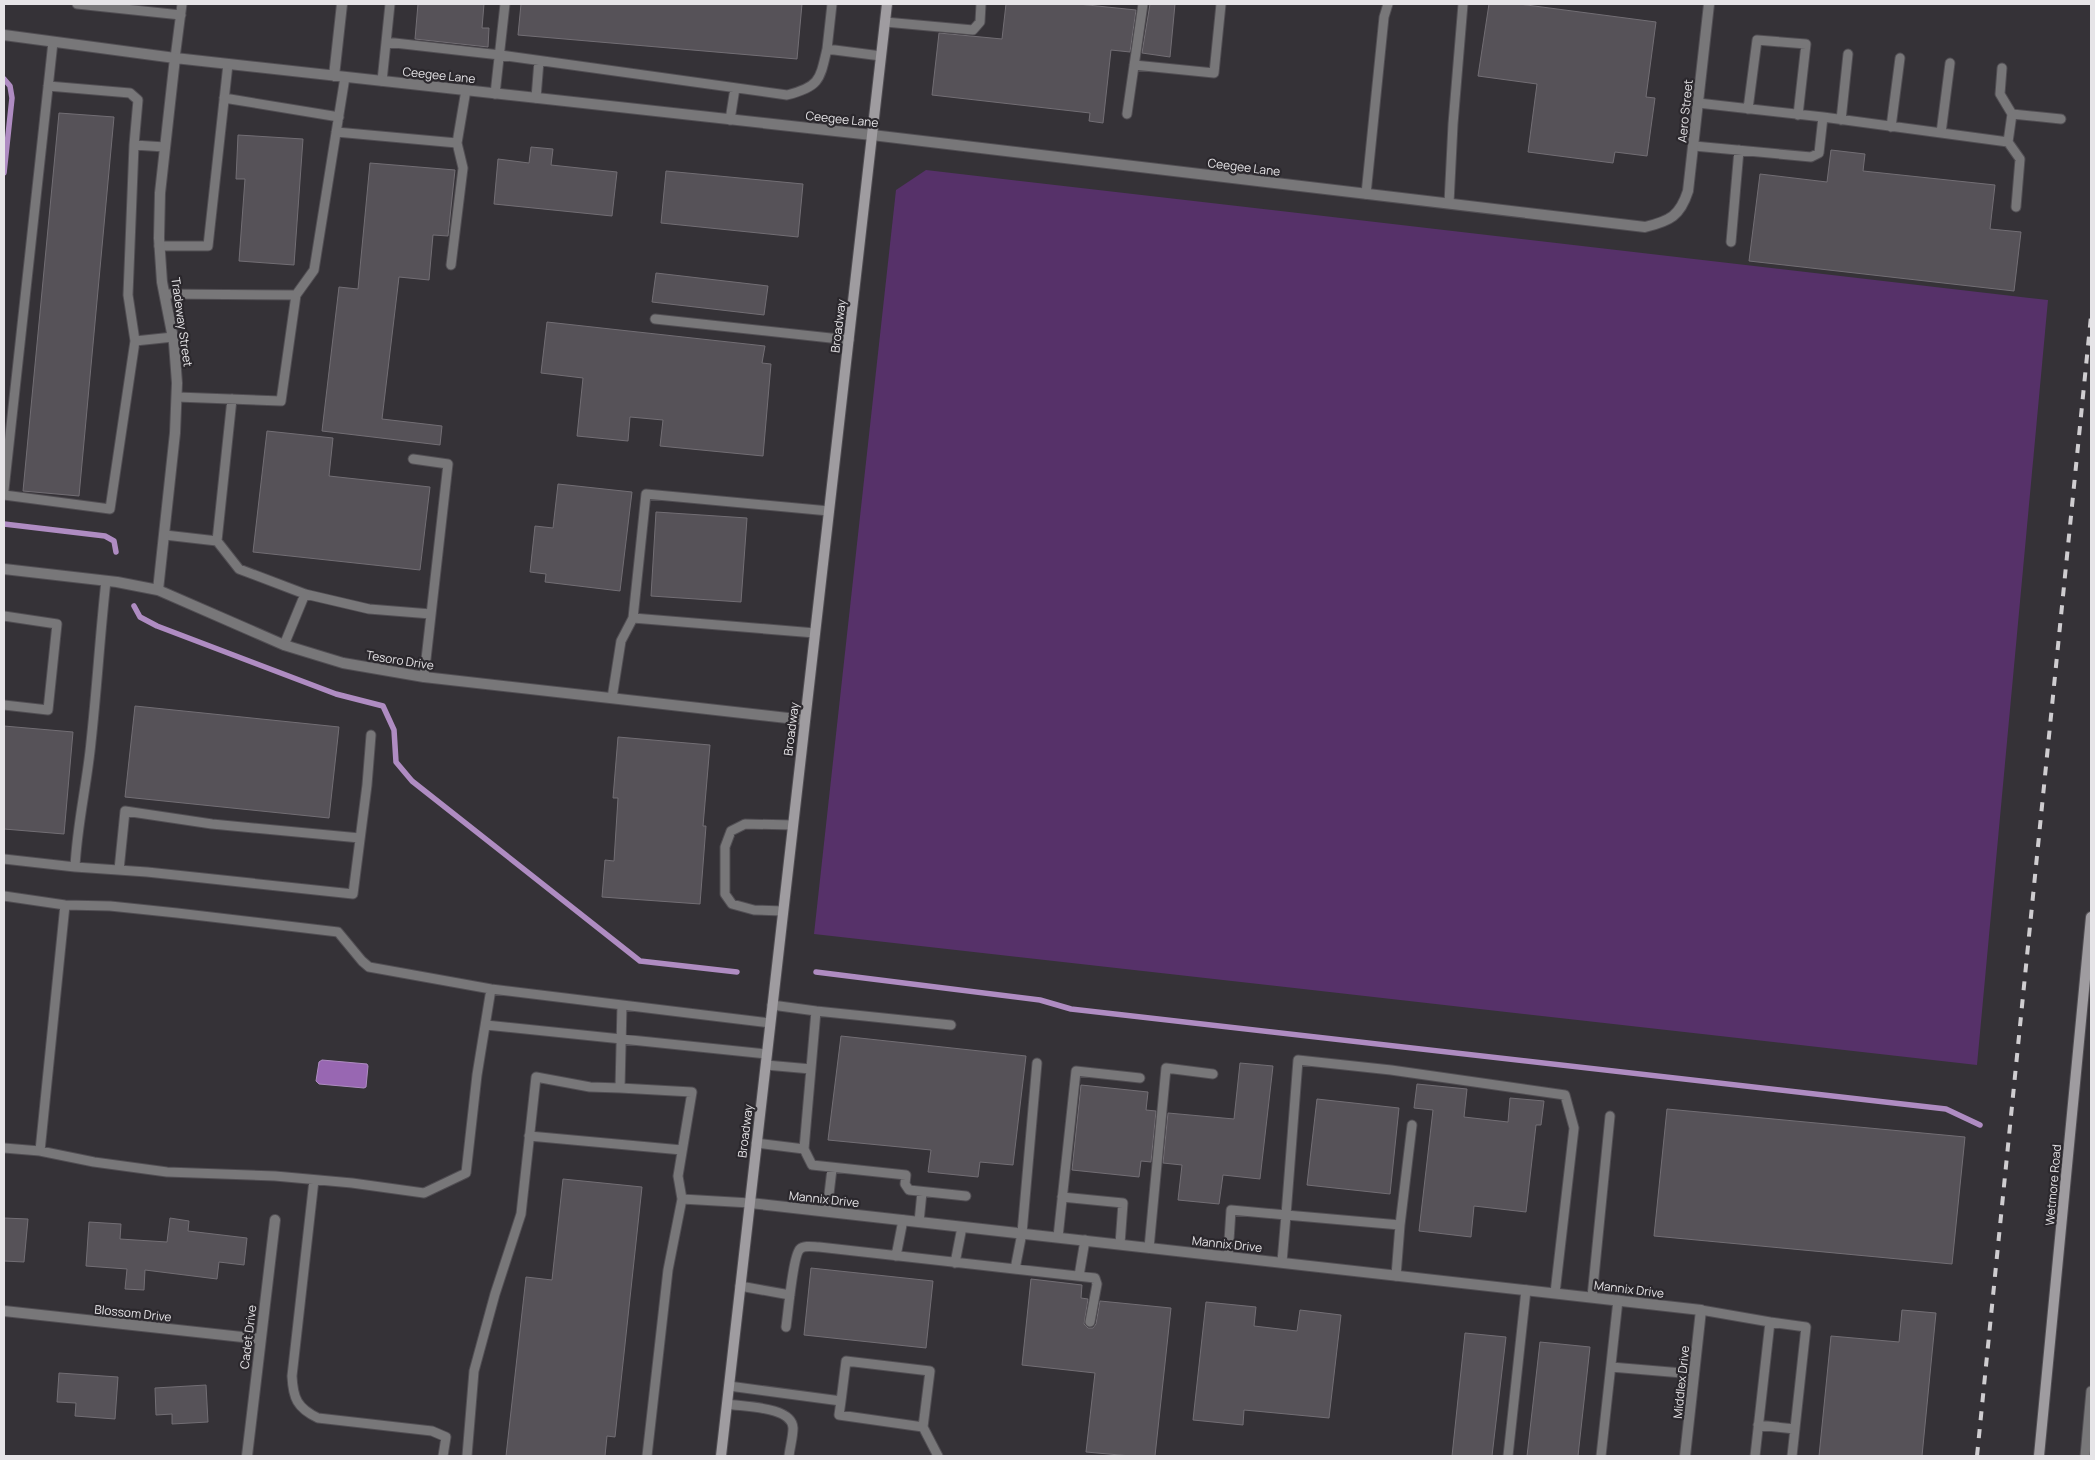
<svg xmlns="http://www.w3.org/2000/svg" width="2095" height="1460" viewBox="0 0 2095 1460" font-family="Manrope,sans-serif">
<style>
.green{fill:#563169}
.water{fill:#9867b2;stroke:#af8cc2}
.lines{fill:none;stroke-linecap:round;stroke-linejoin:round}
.stream{stroke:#af8cc2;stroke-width:5.5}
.building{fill:#565258;stroke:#726e74}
.lane-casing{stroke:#514e53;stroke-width:11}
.street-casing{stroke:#514e53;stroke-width:12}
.secondary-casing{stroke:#514e53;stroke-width:12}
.lane{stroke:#787779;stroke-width:9}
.street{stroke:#787779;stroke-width:10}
.secondary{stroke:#9f9ca0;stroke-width:10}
.rail{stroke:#cfcdd0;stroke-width:4;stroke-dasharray:9 9;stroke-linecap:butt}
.labels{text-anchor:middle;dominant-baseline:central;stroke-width:4.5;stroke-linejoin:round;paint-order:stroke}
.street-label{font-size:12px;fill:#e6e4e7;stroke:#2b282d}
</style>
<rect width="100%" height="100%" fill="#353237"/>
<path class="green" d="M926,170L2048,300L1977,1065L814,934L896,190Z"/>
<path class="water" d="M322,1060L367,1064L368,1066L366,1087L364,1088L319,1084L316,1081L319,1062Z"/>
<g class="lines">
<path class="stream" d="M4,79L10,86L12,98L4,173
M4,524L105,536L114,541L116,552
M134,606L140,617L157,626L336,694L383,706L394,730L396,762L412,781L640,961L737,972
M816,972L1040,1000L1071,1009L1946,1109L1980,1125"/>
</g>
<path class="building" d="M418,4H484L482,28H489L488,47L415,39Z
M521,4H802L797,59L518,35Z
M1006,4H1078L1136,10L1130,52L1111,50L1103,123L1089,121L1090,113L932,95L939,33L1002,39Z
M1150,4H1175L1170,57L1142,53Z
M1489,4H1519L1656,22L1646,97L1655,98L1647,156L1615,152L1613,163L1528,152L1537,84L1478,76Z
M59,113L114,117L79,496L23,491Z
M238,135L303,139L294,265L239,261L245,179H236Z
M531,147L553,149L551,165L617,172L612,216L494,204L498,159L529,163Z
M1831,150L1865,154L1863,171L1995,185L1990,229L2021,232L2014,291L1749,261L1760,174L1827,182Z
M370,163L455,170L448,236L433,235L429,280L399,277L382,419L442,426L440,445L322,431L339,287L358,289Z
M666,171L803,184L798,237L661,223Z
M656,273L768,286L764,315L652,302Z
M547,322L765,346L762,363L771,364L763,456L660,446L663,420L630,417L628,441L577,436L583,378L541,373Z
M267,431L333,438L329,476L430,487L420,570L253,552Z
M558,484L632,492L620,591L545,582L546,574L530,572L535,526L553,528Z
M656,512L747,518L741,602L651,596Z
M135,706L339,727L329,818L125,797Z
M4,726L73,732L64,834L4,829Z
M618,737L710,745L703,826H706L700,904L602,897L605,860L614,861L618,798H613Z
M841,1036L1026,1056L1013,1165L980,1162L978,1177L928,1172L931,1150L828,1140Z
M1240,1063L1273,1066L1260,1179L1223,1175L1219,1204L1178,1200L1182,1165L1163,1163L1168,1113L1234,1119Z
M1417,1084L1467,1089L1464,1117L1508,1122L1510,1098L1544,1101L1541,1125H1536L1526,1212L1474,1206L1471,1237L1419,1231L1433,1110L1414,1108Z
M1081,1085L1148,1092L1146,1110L1156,1111L1151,1162L1141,1161L1139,1177L1072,1170Z
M1317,1099L1399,1108L1390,1194L1307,1185Z
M1667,1109L1965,1137L1952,1264L1654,1236Z
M563,1179L642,1187L615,1437L607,1436L605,1456H506L526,1277L552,1280Z
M4,1218L28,1219L24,1262L4,1261Z
M170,1218L189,1221L188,1231L247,1238L244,1265L219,1262L217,1279L145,1270L144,1290L125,1289L127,1269L86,1266L89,1222L121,1224L120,1239L167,1242Z
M811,1268L933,1281L926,1348L804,1335Z
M1031,1279L1082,1285L1081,1298L1088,1299L1084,1324L1088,1328H1093L1096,1324L1100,1301L1171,1308L1155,1456H1131L1086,1452L1095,1373L1022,1365Z
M1206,1302L1256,1307L1254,1326L1297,1331L1300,1310L1341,1315L1329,1418L1244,1410L1243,1425L1193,1420Z
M1902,1310L1936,1313L1922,1456H1819L1831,1336L1899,1342Z
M1465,1333L1506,1337L1492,1456H1452Z
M1540,1342L1590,1347L1578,1456H1527Z
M59,1373L118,1377L115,1419L75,1416L76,1403L57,1402Z
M206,1385L208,1422L172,1424V1414L156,1415L155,1388Z"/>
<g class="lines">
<g class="lane-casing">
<path id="lane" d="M77,4L181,15
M885,22L973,30L980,22L981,4
M386,42L500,55L787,95C820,87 820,79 827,49L881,56
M827,49L832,4
M175,58L182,4
M1134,65L1214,73L1221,4
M382,81L390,4
M48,86L130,93L138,100L134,145
M495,94L505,4
M224,98L339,117
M536,98L539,61
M1698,103L1823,117L2008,142L2012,114L2000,94L2002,68
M1748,109L1757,40L1806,44L1798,115
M1127,114L1143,4
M2012,114L2061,119
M730,120L735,88
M1841,120L1848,54
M1891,127L1900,58
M336,132L457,143L466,90
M1941,133L1950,63
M2008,142L2020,159L2016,207
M1694,146L1811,157L1819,153L1823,117
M165,147L134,145L128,295L135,341L173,337
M1366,194L1384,17L1388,4
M1449,203L1453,124L1463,4
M1731,242L1739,150
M159,246H208L228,64
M451,265L463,168L457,143
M165,294L296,295L281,401L177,397
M296,295L314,270L345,77
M655,319L849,340
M413,459L448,464L424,677
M4,490L53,42
M4,495L110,509L135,341
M165,535L217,541L232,399
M217,541L239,569L305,594L369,609L431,614
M106,581C100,634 97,688 91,742C87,784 77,825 75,867L147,872L353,894L367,785L371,735
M4,616L57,624L48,710L4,705
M815,633L633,618L646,494L829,511
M284,645L305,594
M612,698L621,641L633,618
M4,859L75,867
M119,870L125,811L212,824L360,838
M4,896L65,905L110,906L177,913L338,932L362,961L369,967L491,989L770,1023
M783,911L754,910L732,904L725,894V847L731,831L745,824L793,825
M622,1005L620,1088L692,1092L678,1176L682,1199L750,1203
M772,1005L816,1011
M486,1025L767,1054
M951,1025L816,1011L804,1149L812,1165L906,1175L905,1184L909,1190L966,1196
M766,1065L811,1069
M529,1136L682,1150
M756,1143L804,1149
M4,1148L40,1151L94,1162L167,1172L275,1176L352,1183L424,1193L466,1173L477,1075L491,989
M40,1151L65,905
M314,1180L292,1376C293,1398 297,1408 318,1418L432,1431L446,1437L443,1456
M1062,1197L1123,1203L1120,1244
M827,1211L832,1169
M919,1222L922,1192
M1400,1225L1412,1125
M1058,1237L1076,1071L1140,1078
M1149,1248L1166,1068L1213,1074
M896,1256L903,1220
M1228,1256L1231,1210L1286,1215L1298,1060L1391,1070L1565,1095L1574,1128L1555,1293
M1282,1262L1286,1215L1400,1225L1396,1276
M955,1263L962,1227
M1015,1269L1022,1233L1037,1063
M1079,1276L1085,1240
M740,1286L790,1295
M1592,1297L1610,1116
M1701,1310L1770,1322L1755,1456
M1770,1322L1806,1327L1792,1456
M786,1327C788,1314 793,1255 800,1249C804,1245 814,1247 819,1247L1095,1278L1097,1284L1090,1322
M1611,1367L1694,1374
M729,1386L841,1401L839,1415L923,1427
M841,1401L846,1361L930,1371L923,1427L938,1456
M727,1404C744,1407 792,1406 793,1428C793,1437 790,1447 789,1456
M1758,1425L1795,1429
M467,1456L474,1371L495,1294L521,1214L536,1077L590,1087L620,1088
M647,1456L668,1270L682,1199
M1508,1456L1526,1290
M1601,1456L1618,1300
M2085,1456L2091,1391"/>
</g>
<g class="street-casing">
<path id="street" d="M4,35L175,58L872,135L1645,227C1670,221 1680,216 1688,191L1709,4
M334,76L342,4
M4,569L117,582L158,590L284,645L343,663L424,677L805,720
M158,590L175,433L177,383L174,343L162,282L159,238L160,193L175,58
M750,1203L1701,1310L1685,1456
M4,1311L260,1339
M247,1456L275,1220"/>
</g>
<g class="secondary-casing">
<path id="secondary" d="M721,1456L887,4
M2039,1456L2091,917"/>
</g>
<use href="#lane" class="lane"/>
<use href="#street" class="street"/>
<use href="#secondary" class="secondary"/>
<path class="rail" d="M1977,1456L2091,316"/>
</g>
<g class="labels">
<g class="street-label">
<text transform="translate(439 75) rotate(6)">Ceegee Lane</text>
<text transform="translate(1685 111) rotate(-84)">Aero Street</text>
<text transform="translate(842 119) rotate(6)">Ceegee Lane</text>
<text transform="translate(1244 167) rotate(7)">Ceegee Lane</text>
<text transform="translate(182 322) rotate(82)">Tradeway Street</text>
<text transform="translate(838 326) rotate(-83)">Broadway</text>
<text transform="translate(400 660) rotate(9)">Tesoro Drive</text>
<text transform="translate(791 729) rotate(-83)">Broadway</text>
<text transform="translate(745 1131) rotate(-83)">Broadway</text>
<text transform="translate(2053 1185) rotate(-85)">Wetmore Road</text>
<text transform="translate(824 1199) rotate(6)">Mannix Drive</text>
<text transform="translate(1227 1244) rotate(6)">Mannix Drive</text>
<text transform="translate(1629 1289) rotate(7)">Mannix Drive</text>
<text transform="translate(133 1313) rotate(6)">Blossom Drive</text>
<text transform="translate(248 1337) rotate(-83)">Cadet Drive</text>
<text transform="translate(1681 1382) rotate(-84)">Middlex Drive</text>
</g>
</g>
<rect width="2095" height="1460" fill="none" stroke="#e6e4e7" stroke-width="10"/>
</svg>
